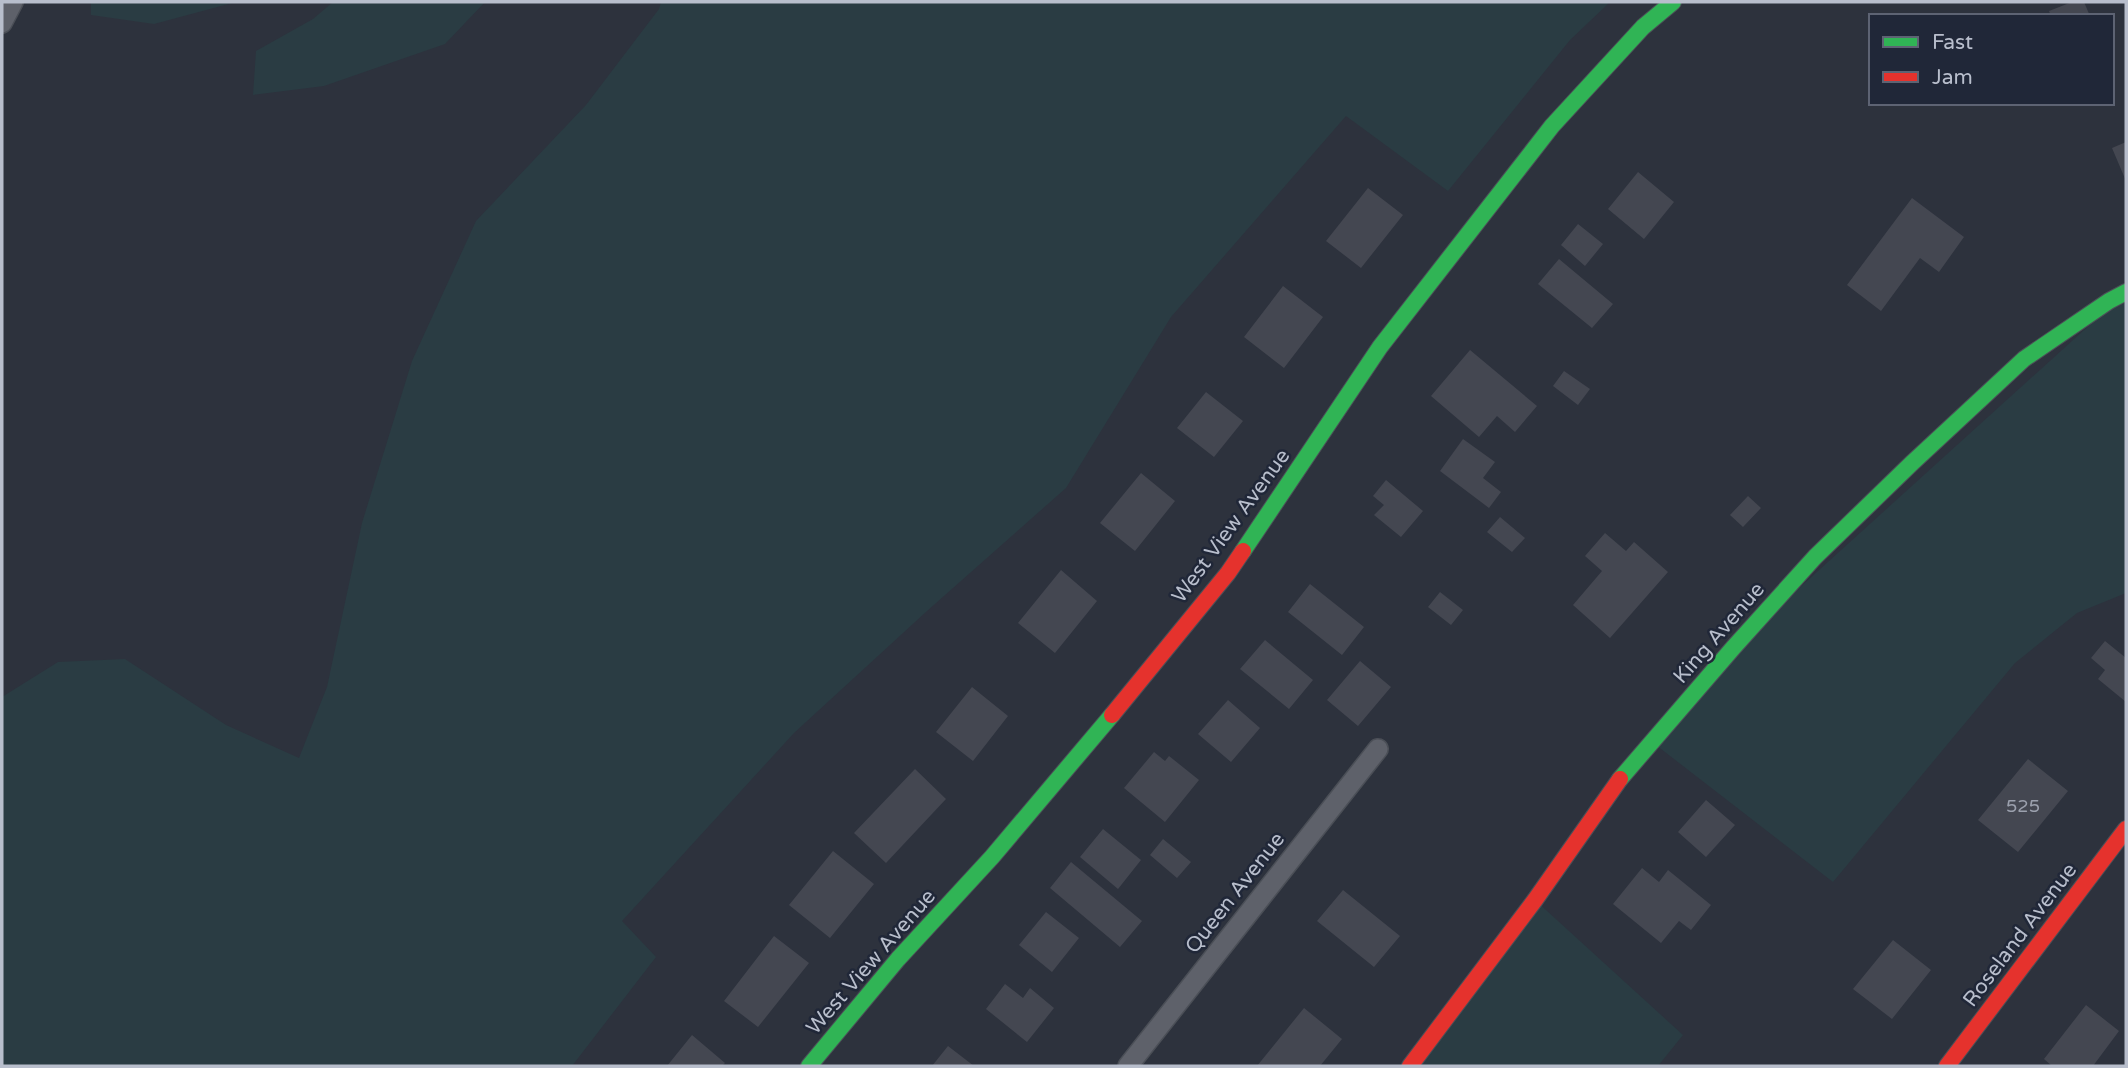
<svg xmlns="http://www.w3.org/2000/svg" width="2128" height="1068" viewBox="0 0 2128 1068" font-family="'Varela Round',sans-serif">
<style>
.green{fill:#2a3c43}
.building{fill:#444751}
.lines{fill:none;stroke-linecap:round;stroke-linejoin:round}
.lane-casing{stroke:#4b4f57;stroke-width:22}
.fast-casing{stroke:#4b4f57;stroke-width:18}
.jam-casing{stroke:#4b4f57;stroke-width:18}
.lane{stroke:#5e616a;stroke-width:19}
.fast{stroke:#30b455;stroke-width:16}
.jam{stroke:#e5322d;stroke-width:16}
.labels{text-anchor:middle;dominant-baseline:central;stroke-width:5;stroke-linejoin:round;paint-order:stroke}
.number-label{font-size:18px;fill:#9ba0ad}
.street-label{font-size:21px;fill:#b8becc;stroke:#202738}
</style>
<rect width="100%" height="100%" fill="#2d323d"/>
<path class="green" d="M91,2H236L154,24L91,15Z
M333,2H485L445,44L324,86L253,95L256,51L313,19Z
M661,2H1610L1570,40L1448,191L1346,116L1171,317L1066,488L927,611L794,733L622,921L656,957L572,1066H2V697L58,662L125,659L226,725L299,758L327,687L362,523L412,361L476,221L586,105L659,9Z
M2126,292V593L2077,613L2015,663L1833,882L1652,742L1733,648Z
M1535,900L1683,1035L1658,1066H1410Z"/>
<path class="building" d="M2072,2H2084L2090,16H2051L2049,11Z
M2126,142V181L2112,148Z
M1638,172L1674,202L1644,239L1608,209Z
M1368,188L1403,215L1361,268L1326,241Z
M1912,198L1964,237L1939,272L1920,258L1881,311L1847,285Z
M1578,224L1603,244L1585,266L1561,245Z
M1559,259L1613,304L1592,328L1538,284Z
M1283,286L1323,317L1284,368L1244,337Z
M1470,350L1537,406L1515,432L1497,416L1479,437L1431,396Z
M1564,371L1590,389L1578,405L1553,386Z
M1206,392L1243,421L1214,457L1177,428Z
M1463,439L1495,462L1483,478L1501,492L1489,508L1440,471Z
M1141,473L1175,501L1135,551L1100,523Z
M1386,480L1423,511L1401,537L1374,515L1384,505L1373,496Z
M1748,496L1761,508L1743,527L1730,515Z
M1500,517L1525,538L1512,552L1487,532Z
M1605,533L1626,551L1634,542L1668,572L1610,638L1573,605L1602,571L1585,556Z
M1061,570L1097,601L1055,653L1018,623Z
M1310,584L1364,627L1342,655L1288,612Z
M1440,592L1463,610L1451,625L1428,607Z
M1265,640L1313,680L1289,709L1240,669Z
M2105,641L2126,658V702L2098,679L2105,670L2091,658Z
M1360,661L1391,687L1358,726L1327,700Z
M972,687L1008,716L973,761L936,732Z
M1228,700L1260,728L1231,762L1198,734Z
M1154,752L1165,761L1169,756L1199,780L1165,822L1124,788Z
M2028,759L2068,791L2018,852L1978,820Z
M915,769L946,799L886,863L854,833Z
M1706,800L1735,825L1706,857L1678,832Z
M1103,829L1141,860L1118,889L1080,857Z
M1163,839L1191,862L1177,878L1150,855Z
M833,851L874,884L830,938L789,905Z
M1071,862L1142,921L1120,947L1050,888Z
M1642,868L1659,882L1668,870L1711,905L1691,930L1679,921L1661,943L1613,904Z
M1343,890L1400,936L1374,967L1317,921Z
M1046,912L1079,938L1052,972L1019,945Z
M774,936L809,963L758,1027L724,1001Z
M1893,940L1931,970L1892,1019L1853,989Z
M1005,984L1023,998L1030,988L1054,1008L1027,1042L986,1009Z
M2086,1005L2119,1031L2093,1066H2052L2044,1059Z
M1304,1008L1342,1039L1320,1066H1257Z
M692,1035L725,1063L722,1066H667Z
M948,1046L974,1066H932Z"/>
<g class="lines">
<g class="lane-casing">
<path id="lane" d="M2,23L13,2
M1128,1066L1378,749"/>
</g>
<g class="fast-casing">
<path id="fast" d="M1243,551L1380,347L1552,126L1643,27L1673,2
M1620,779L1733,648L1815,557L1912,463L2024,359L2109,301L2126,292
M809,1066L898,959L992,857L1112,715"/>
</g>
<g class="jam-casing">
<path id="jam" d="M1112,715L1228,573L1243,551
M1410,1066L1535,900L1620,779
M1947,1066L2126,829"/>
</g>
<use href="#lane" class="lane"/>
<use href="#fast" class="fast"/>
<use href="#jam" class="jam"/>
</g>
<g class="labels">
<g class="number-label">
<text x="2023" y="806">525</text>
</g>
<g class="street-label">
<text transform="translate(1231 526) rotate(-54)">West View Avenue</text>
<text transform="translate(1719 633) rotate(-49)">King Avenue</text>
<text transform="translate(1235 893) rotate(-52)">Queen Avenue</text>
<text transform="translate(2020 935) rotate(-53)">Roseland Avenue</text>
<text transform="translate(871 962) rotate(-49)">West View Avenue</text>
</g>
</g>
<rect width="2128" height="1068" fill="none" stroke="#b8becc" stroke-width="7"/>
<rect x="1869" y="14" width="245" height="91" fill="#202738" stroke="#5d6373" stroke-width="2"/>
<rect x="1883" y="37" width="35" height="10" fill="#30b455" stroke="#5d6373" stroke-width="2"/>
<text x="1932" y="49" font-size="21" fill="#b8becc">Fast</text>
<rect x="1883" y="72" width="35" height="10" fill="#e5322d" stroke="#5d6373" stroke-width="2"/>
<text x="1932" y="84" font-size="21" fill="#b8becc">Jam</text>
</svg>
